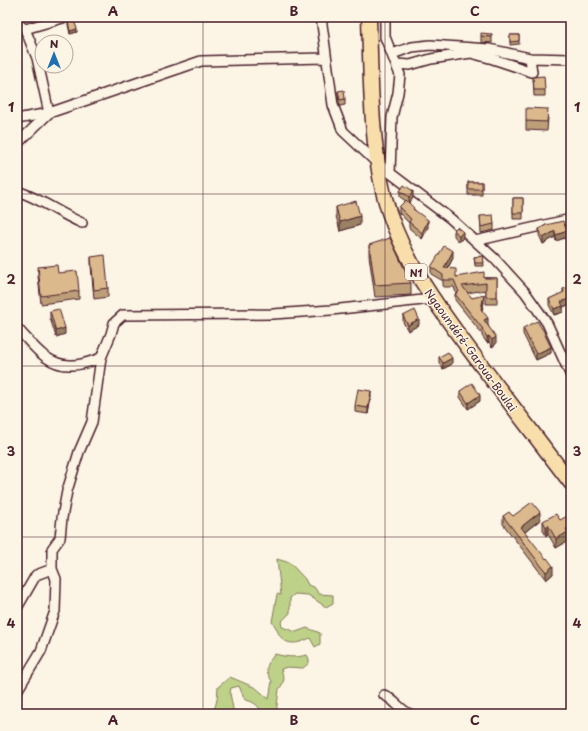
<svg xmlns="http://www.w3.org/2000/svg" width="588" height="731" viewBox="0 0 588 731" font-family="'Playpen Sans',sans-serif">
<style>
.green{fill:#bdd288;stroke:#84785a}
.lines{fill:none;stroke-linecap:round;stroke-linejoin:round}
.minor-casing{stroke:#4a1f2b;stroke-width:12}
.highway-casing{stroke:#4a1f2b;stroke-width:17}
.minor{stroke:#fcf5e5;stroke-width:9}
.highway{stroke:#f8deab;stroke-width:14}
.wall{fill:#bc9f79;stroke:#4a1f2b}
.shaded-wall{fill:#998263;stroke:#4a1f2b}
.building{fill:#dbb98d;stroke:#4a1f2b}
.grid{fill:none;stroke:#4a1f2b;stroke-width:1;stroke-opacity:0.55}
.labels{text-anchor:middle;dominant-baseline:central;stroke-width:3;stroke-linejoin:round;paint-order:stroke}
.shield{fill:#fcf5e5;stroke:#7f5f63;stroke-width:1}
.shield-label{font-size:10px;font-weight:bold;fill:#4a1f2b}
.street-label{font-size:11px;fill:#4a1f2b;stroke:#fcf5e5}
.neatline{fill:none;stroke:#4a1f2b;stroke-width:1.5}
.grid-label{font-size:13px;text-anchor:middle;font-weight:bold;fill:#4a1f2b}
</style>
<rect width="100%" height="100%" fill="#fcf5e5"/>
<filter id="ink" filterUnits="userSpaceOnUse"><feTurbulence type="fractalNoise" baseFrequency=".025" numOctaves="2"/><feDisplacementMap in="SourceGraphic" scale="8" xChannelSelector="R" yChannelSelector="G"/><feConvolveMatrix kernelMatrix="1 2 1 2 8 2 1 2 1" color-interpolation-filters="sRGB"/></filter>
<g filter="url(#ink)">
<path class="green" d="M277,559L290,563L305,579L308,585L314,587L319,594L333,595V603L326,607L308,595L295,594L290,598V613L281,622L282,627L296,632L307,628L320,633V644L315,647L310,638C300,643 288,647 280,636C277,631 276,626 272,622L277,594L281,595Z
M275,654C286,657 295,658 307,655L309,659V663L303,668L287,667L281,669L284,679L282,685L279,689L276,714H262C260,706 253,701 245,700L239,686L231,688L230,693L234,714H209C218,707 217,698 218,687L230,677L256,688L269,699L272,681C264,669 266,665 275,654Z"/>
<g class="lines">
<g class="minor-casing">
<path id="minor" d="M321,17L333,105L343,131L377,163L451,219L494,258L525,292L547,323L571,376
M385,17V37L400,75L398,93L392,117L390,173
M17,23L25,29L37,58L49,113L17,144
M25,29L66,17
M392,54L412,47L430,45L489,49L530,58L571,59
M396,64L410,65L431,59L471,53L493,59L532,72L530,58
M17,119L49,113L201,61L325,58
M17,191C40,198 60,214 82,223
M475,241L571,219
M17,328C33,345 47,367 73,365C82,365 92,361 101,358
M17,608L36,575L52,569
M17,691L41,651L55,611L56,579L52,569V549L60,538L62,518L67,491L79,452L92,422L101,358L111,334L114,323L123,315L273,314L331,310L432,299
M384,695C395,700 400,710 410,714"/>
</g>
<g class="highway-casing">
<path id="highway" d="M369,17C371,76 370,138 384,195C400,259 442,313 481,365C511,404 541,444 571,483"/>
</g>
<use href="#minor" class="minor"/>
<use href="#highway" class="highway"/>
</g>
<path class="wall" d="M68,22L77,32L70,34L68,25Z
M492,34V43L481,42V36Z
M510,35H519V44L510,45Z
M533,77L545,90V96H534Z
M338,91L345,99V105L340,106L338,97Z
M548,118L547,131L526,130V121Z
M468,182H482V195H468Z
M400,191L413,198L409,203L428,227L422,239L409,228V223L399,213V207L406,201L400,197Z
M513,198H523V219H513Z
M336,207L360,225L340,231L336,216Z
M480,216L494,224V230L481,233Z
M546,225L567,237L556,241L555,237L543,244L539,235V229Z
M454,230L463,238L459,242L454,236Z
M369,245L411,283V295L375,297L369,256Z
M571,247V262L569,263L566,256V250Z
M483,256L484,266H475L474,257Z
M91,257L108,288V297L94,299L91,266Z
M453,258L448,268L456,277L497,278V304H486V290L467,293L472,298L484,302L482,310L488,325L496,344L492,347L489,342L487,343L482,336V334L455,300V294L456,293L454,287H443V281L431,274V267Z
M38,267L58,273L79,291V299L41,304L38,276Z
M571,287V304L563,307V312L554,315L549,305V299L563,293V289Z
M50,311L65,334L56,337L50,318Z
M403,316L419,325L408,331L403,322Z
M523,328L545,336L551,353L536,360L523,334Z
M439,357L452,364L443,369L439,363Z
M460,391L480,401L468,409L460,397Z
M371,397L368,414L355,412V406Z
M503,516H513L540,520L525,532L553,574L546,580L503,524Z
M543,521L568,538V541L556,548L548,534L546,536L543,530Z"/>
<path class="shaded-wall" d="M77,29V32L70,34V31Z
M413,191V198L409,203V197Z
M360,216V225L340,231V222Z
M428,220V227L422,239V233Z
M555,231V237L543,244V238Z
M567,231V237L556,241V235Z
M463,232V238L459,242V236Z
M453,251V258L444,275V268Z
M571,256V262L569,263V257Z
M484,295V302L481,315V309Z
M571,298V304L563,307V312L554,315V309L561,302Z
M488,318V325L484,327V320Z
M419,319V325L408,331V325Z
M65,328V334L56,337V331Z
M489,336V342L487,343V337Z
M496,337V344L492,347V340Z
M551,347V353L536,360V354Z
M452,358V364L443,369V363Z
M371,391V397L368,414V408Z
M480,395V401L468,409V403Z
M540,512V520L521,535V527Z
M548,525V534L546,536V527Z
M571,527V536L568,538V541L556,548V539L566,529Z
M553,566V574L546,580V572Z"/>
<path class="building" d="M74,20L77,29L70,31L68,22Z
M481,33L492,34V37L481,36Z
M510,35H519V41L510,42Z
M544,76L545,90H534L533,77Z
M344,90L345,99L340,100L338,91Z
M526,108L548,109L547,122L526,121Z
M468,182H482V189H468Z
M404,185L413,191L409,197L400,191Z
M513,198H523V213H513Z
M406,200L414,208L413,209L428,220L422,233L409,222L411,219L399,207Z
M356,201L360,216L340,222L336,207Z
M493,215L494,224L481,227L480,216Z
M563,221L567,231L556,235L555,231L543,238L539,229L546,225Z
M457,227L463,232L459,236L454,230Z
M390,238L411,283L375,285L369,245Z
M444,246L453,251L444,268L456,269V277L484,272V278H497V297H486V283L462,286L472,298L484,295L481,309L488,318L484,320L496,337L492,340L489,336L487,337L482,329H483L455,294L459,292L454,280H443V275L431,267Z
M571,247V256L569,257L566,250Z
M105,255L108,288L94,290L91,257Z
M483,256L484,263H475L474,257Z
M57,265L58,273L77,271L79,291L41,296L38,267Z
M571,287V298L561,302L563,306L554,309L549,299L564,292L563,289Z
M59,309L65,328L56,331L50,311Z
M415,310L419,319L408,325L403,316Z
M537,321L545,333H544L551,347L536,354L523,328Z
M448,352L452,358L443,363L439,357Z
M472,383L480,395L468,403L460,391Z
M358,389L371,391L368,408L355,406Z
M532,502L540,512L521,527L546,559L547,558L553,566L546,572L503,516L509,512L513,516Z
M556,514L560,520L571,514V527L566,529L568,532L556,539L548,525L546,527L543,521Z"/>
</g>
<path class="grid" d="M203,17V714M385,17V714M17,194H571M17,366H571M17,537H571"/>
<g class="labels">
<rect class="shield" x="405" y="264" width="22" height="16" rx="3"/>
<g class="shield-label">
<text x="416" y="272">N1</text>
</g>
<g class="street-label">
<text transform="translate(471 350) rotate(54)">Ngaoundéré-Garoua-Boulai</text>
</g>
</g>
<rect width="588" height="731" fill="none" stroke="#fcf5e5" stroke-width="44"/>
<g transform="translate(54 54)"><circle r="19" fill="#fcf5e5" stroke="#b59f9b"/>
<path d="M0-3L7 15L0 10L-7 15Z" fill="#1f6fb2"/>
<text y="-6" font-size="11" font-weight="bold" text-anchor="middle" fill="#4a1f2b">N</text>
</g>
<rect x="22" y="22" width="544" height="687" class="neatline"/>
<g class="grid-label">
<text x="113" y="16">A</text>
<text x="294" y="16">B</text>
<text x="475" y="16">C</text>
<text x="11" y="112">1</text>
<text x="577" y="112">1</text>
<text x="11" y="284">2</text>
<text x="577" y="284">2</text>
<text x="11" y="456">3</text>
<text x="577" y="456">3</text>
<text x="11" y="628">4</text>
<text x="577" y="628">4</text>
<text x="113" y="725">A</text>
<text x="294" y="725">B</text>
<text x="475" y="725">C</text>
</g>
</svg>
